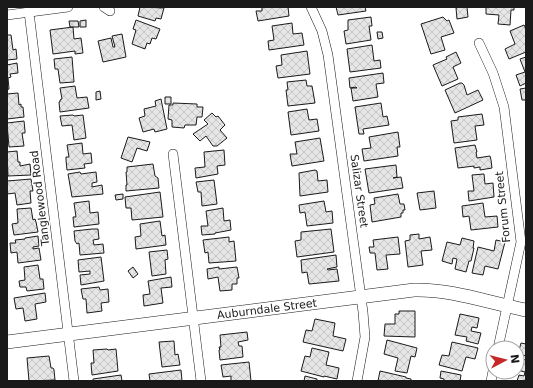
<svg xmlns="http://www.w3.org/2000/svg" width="533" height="388" viewBox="0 0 533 388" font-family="'DejaVu Sans',sans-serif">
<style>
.building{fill:url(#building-cross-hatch);stroke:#1a1a1a}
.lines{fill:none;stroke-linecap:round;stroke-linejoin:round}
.street-casing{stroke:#1a1a1a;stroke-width:10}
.secondary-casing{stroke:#1a1a1a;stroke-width:14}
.street{stroke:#fff;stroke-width:9}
.secondary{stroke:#fff;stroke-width:13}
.labels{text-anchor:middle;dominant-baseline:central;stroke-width:3;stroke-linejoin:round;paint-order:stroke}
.street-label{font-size:11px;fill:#1a1a1a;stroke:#fff}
</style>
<defs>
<pattern id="building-cross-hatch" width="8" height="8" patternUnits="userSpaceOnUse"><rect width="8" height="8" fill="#e6e6e6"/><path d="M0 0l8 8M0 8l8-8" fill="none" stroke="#c5c5c5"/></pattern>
</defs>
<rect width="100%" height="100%" fill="#fff"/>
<path class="building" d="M140,7L164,8L161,19L156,18L155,21L138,16Z
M262,7H288L289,16L258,21L256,11H262Z
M336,7H365L366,11L338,15Z
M460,7H467L468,17L457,19L456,8Z
M486,7H514V10H511L510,25L498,24L499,15L486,14Z
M371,17L372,26H369L371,40L346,44L344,31L348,30V20Z
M443,17L447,21L449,20L454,33L441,37L445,50L431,54L421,24Z
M86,20V27H80V21Z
M136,20L160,29L156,39L152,38L150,44L147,43L145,49L132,44L136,30L133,29Z
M69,21H78L79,27H70Z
M292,23L293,34L302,33L304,45L269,50L268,41L274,40L272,26Z
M524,25L526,29V52L509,59L505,49L515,44L510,31Z
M73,27L74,39L81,38L83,53L75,54V51L53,54L50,30Z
M377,32H382L383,38L378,39Z
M122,34L126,57L103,62L98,41L111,38L113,47H115L112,36Z
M7,35H11L13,50L16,49L17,59L7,60Z
M372,45L374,61L380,60L381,68L350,72L347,49Z
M307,51L310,74L278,78L276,66L282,65L281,55Z
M456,52L461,63L453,67L458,79L442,86L433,65L447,59L446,57Z
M72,57L74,82L60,83L58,69H55L54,59Z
M526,57V83L520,86L516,75L525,72L520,59Z
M17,63L18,73L10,74L11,77L8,78L9,89L7,90V65Z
M383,73L384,83L376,84L378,97L353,101L351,88H357L356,87L350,88L349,78Z
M306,80L307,86H312L315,103L288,106L286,90H288L287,82Z
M460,83H462L464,85L467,95L478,90L483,100L455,113L445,90Z
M75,86L77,98L87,97L89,108L60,112L59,102H60V100L62,99L60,88Z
M526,88V100H522L520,89Z
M100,91L101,99L96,100V92Z
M18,93L19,105L21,104V107H23L24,117L7,119V94Z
M165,97H171V104H165Z
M161,99L167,129L155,132L154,129L143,132L139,118L145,116L144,109L156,106L155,101Z
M173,103L197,104V107H203L202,117H197L196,125H185L184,128L172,127V120L168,119L169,105H173Z
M381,103L383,117L387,116L389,125L363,129L364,134H359L355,107Z
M307,109L309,120L317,119L319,131L291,135L288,112Z
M212,113L216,117L218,116L225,125L220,130L227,138L217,146H213L206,136L200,141L193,134L208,124L204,120Z
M482,114L484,125L475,126L477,140L454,143L451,121L458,120V117Z
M73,115L74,116L83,115L86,138L74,140L72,125L62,126L60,116Z
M24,121L25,131V133H22L24,146L9,147L7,123Z
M398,132L400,147H397L398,156L364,161L362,149L371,148L369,137Z
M128,137L150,142L147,151L137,148L132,162L121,158Z
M320,138L324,161L292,166L290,154H297L295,142Z
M82,143L83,154L91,153L92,163L84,164L85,168L67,170L66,160V157H69L67,145Z
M475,145L477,152H476L477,158L490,156L491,160L492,168L480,170V167L474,168V166L458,168L455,148Z
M224,150L225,165L217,166L218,174L196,178L195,168L205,167L204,152Z
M17,151L18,162H20V166L30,164L31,175L8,176L7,152Z
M153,164L155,176L158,178L159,188L126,191V185H127L126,172H127V167Z
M396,165L397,177L393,178L401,177L403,188L369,193L365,169Z
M315,170L317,171L318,181L327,180L328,192L300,196L299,173Z
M80,172L81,174L96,172L97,182L92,183V187L102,185L103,194L72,197L68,174Z
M484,174L485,184L493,183L494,197L469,201L468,191H474L472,175Z
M31,179L33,191H30L31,203L17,205L15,193L7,194V181Z
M214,180L217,204L202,206L201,192H198L196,182Z
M434,191L436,208L420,210L417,193Z
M160,192L163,217L132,220L131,208H126L125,197Z
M123,194V199L116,200L115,195Z
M398,194L400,204H404L405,210H403V213H401V217L372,222L370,205L375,204L374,198Z
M89,201L90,213L98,212L99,224L74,227L73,217H76L74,203Z
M324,201L326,212L332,211L333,223L307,226L305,212L300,213L299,205Z
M483,203L485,217L497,216L498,227L471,230L469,216L463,217L462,206Z
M31,208L33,220L35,219L36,222L38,232L14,235L12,224L18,223L17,209Z
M223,208L224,221L230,220L231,230L215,233V234L202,235L201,226H208L206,211Z
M160,221L162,236L165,235L166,245L136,249L135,237L141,236L140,224Z
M92,229H98L99,239L93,240L94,245L103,244L104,253L80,255L79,243L77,244L75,241L74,231Z
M331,229L334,252L297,257L295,241L301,240V232Z
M419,234V239L430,237L432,250L421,251L423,265L408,267L405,241L410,240V235Z
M38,236L39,246L33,247V249L39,248L41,260L18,263L17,252L11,253L10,243H16L15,240L25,239V238Z
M229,237V242L234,241L236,261L209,263L208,252L205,253L203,240Z
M398,237L400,254L386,255L388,269L377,270L375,253H370L369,247H374L373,240Z
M462,238L474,241L473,248H474L471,261H469L466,272L455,269L457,259L453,258L452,264L442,261L447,242L460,245Z
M496,240L505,242L498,269L485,266L483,275L472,273L478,247L494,251Z
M167,250L168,259L165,260L166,274L152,276L149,252Z
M336,255L337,267L327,269L328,270L337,269L339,281L309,284L307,272L302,273L301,260Z
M101,257L104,281L81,285L80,275L90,274V271L79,272L78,260Z
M38,265L40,279H43L44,289L27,291L26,287H20L19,281L25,280L24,267Z
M133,267L138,274L133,278L128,271Z
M219,267V269L237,267L239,278H237V284H232V290L220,291L218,277L208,279L207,269Z
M171,277L172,287L161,288L163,303L144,306L143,295L150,294L148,281Z
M99,287L100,290L108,289L109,302L101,303L102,311L87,313L86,299H83L81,289Z
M45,293L46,302L35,304L37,319L25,321L23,308L16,309L14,298Z
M399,311H415V337L384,336L385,324H395V314H399Z
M460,314L479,318L477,328L472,327L471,331L481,333L478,344L466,341L467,337L455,335Z
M315,319L335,323L333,336L346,339L343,351L303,342L306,330L312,331Z
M247,332L248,340L238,342L239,346H242L243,357L220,360L219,350H220L219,347H221L220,335Z
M387,340L417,348L415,357L411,356L407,373L395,371L398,358L384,354Z
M174,341L175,355L178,354L180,365L162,367L159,342Z
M452,342L478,348L475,359L466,357L462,371L439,365L442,355L449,356Z
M521,343L526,344V356L518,354Z
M312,348L329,352L326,365L339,368L337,379L324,376V377L301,371L305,356L310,357Z
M107,349L108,350L116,349L118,371L92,375L91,363H94L93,350Z
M49,356L51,368H53L54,370L55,380L29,381L27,358Z
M517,358L526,360V381H517L519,375L524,376L525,372L517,370Z
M249,362L251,381H231V376L223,377L221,365Z
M181,370L182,381H150L149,374Z
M380,371L406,377V378L411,379V381H378Z
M441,371L461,375L460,381H444V379L440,378Z
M121,375L122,381H93V379Z
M305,376L317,379V381H304Z"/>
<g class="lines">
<g class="street-casing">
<path id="street" d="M104,7L110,11
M311,7L322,31L328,55L363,312L365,337L357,381
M29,12L74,381
M7,15L68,7
M479,43L493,73L504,107L521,242L498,348
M173,154L201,381
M491,381L493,371"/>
</g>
<g class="secondary-casing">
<g id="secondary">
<path id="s1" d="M7,342L414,290C452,289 489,303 526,310"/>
</g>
</g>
<use href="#street" class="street"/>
<use href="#secondary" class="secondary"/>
</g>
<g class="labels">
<g class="street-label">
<text transform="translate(359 191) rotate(82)">Salizar Street</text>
<text transform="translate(40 198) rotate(-97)">Tanglewood Road</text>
<text transform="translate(503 207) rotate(-96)">Forum Street</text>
<text stroke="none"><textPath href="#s1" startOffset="262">Auburndale Street</textPath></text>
</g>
</g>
<rect width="533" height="388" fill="none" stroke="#1a1a1a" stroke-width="16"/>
<g transform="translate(505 360) rotate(83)"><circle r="19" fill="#ffffff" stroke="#a3a3a3"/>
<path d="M0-3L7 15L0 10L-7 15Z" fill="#c62828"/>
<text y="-6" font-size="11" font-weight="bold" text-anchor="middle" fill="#1a1a1a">N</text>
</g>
</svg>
